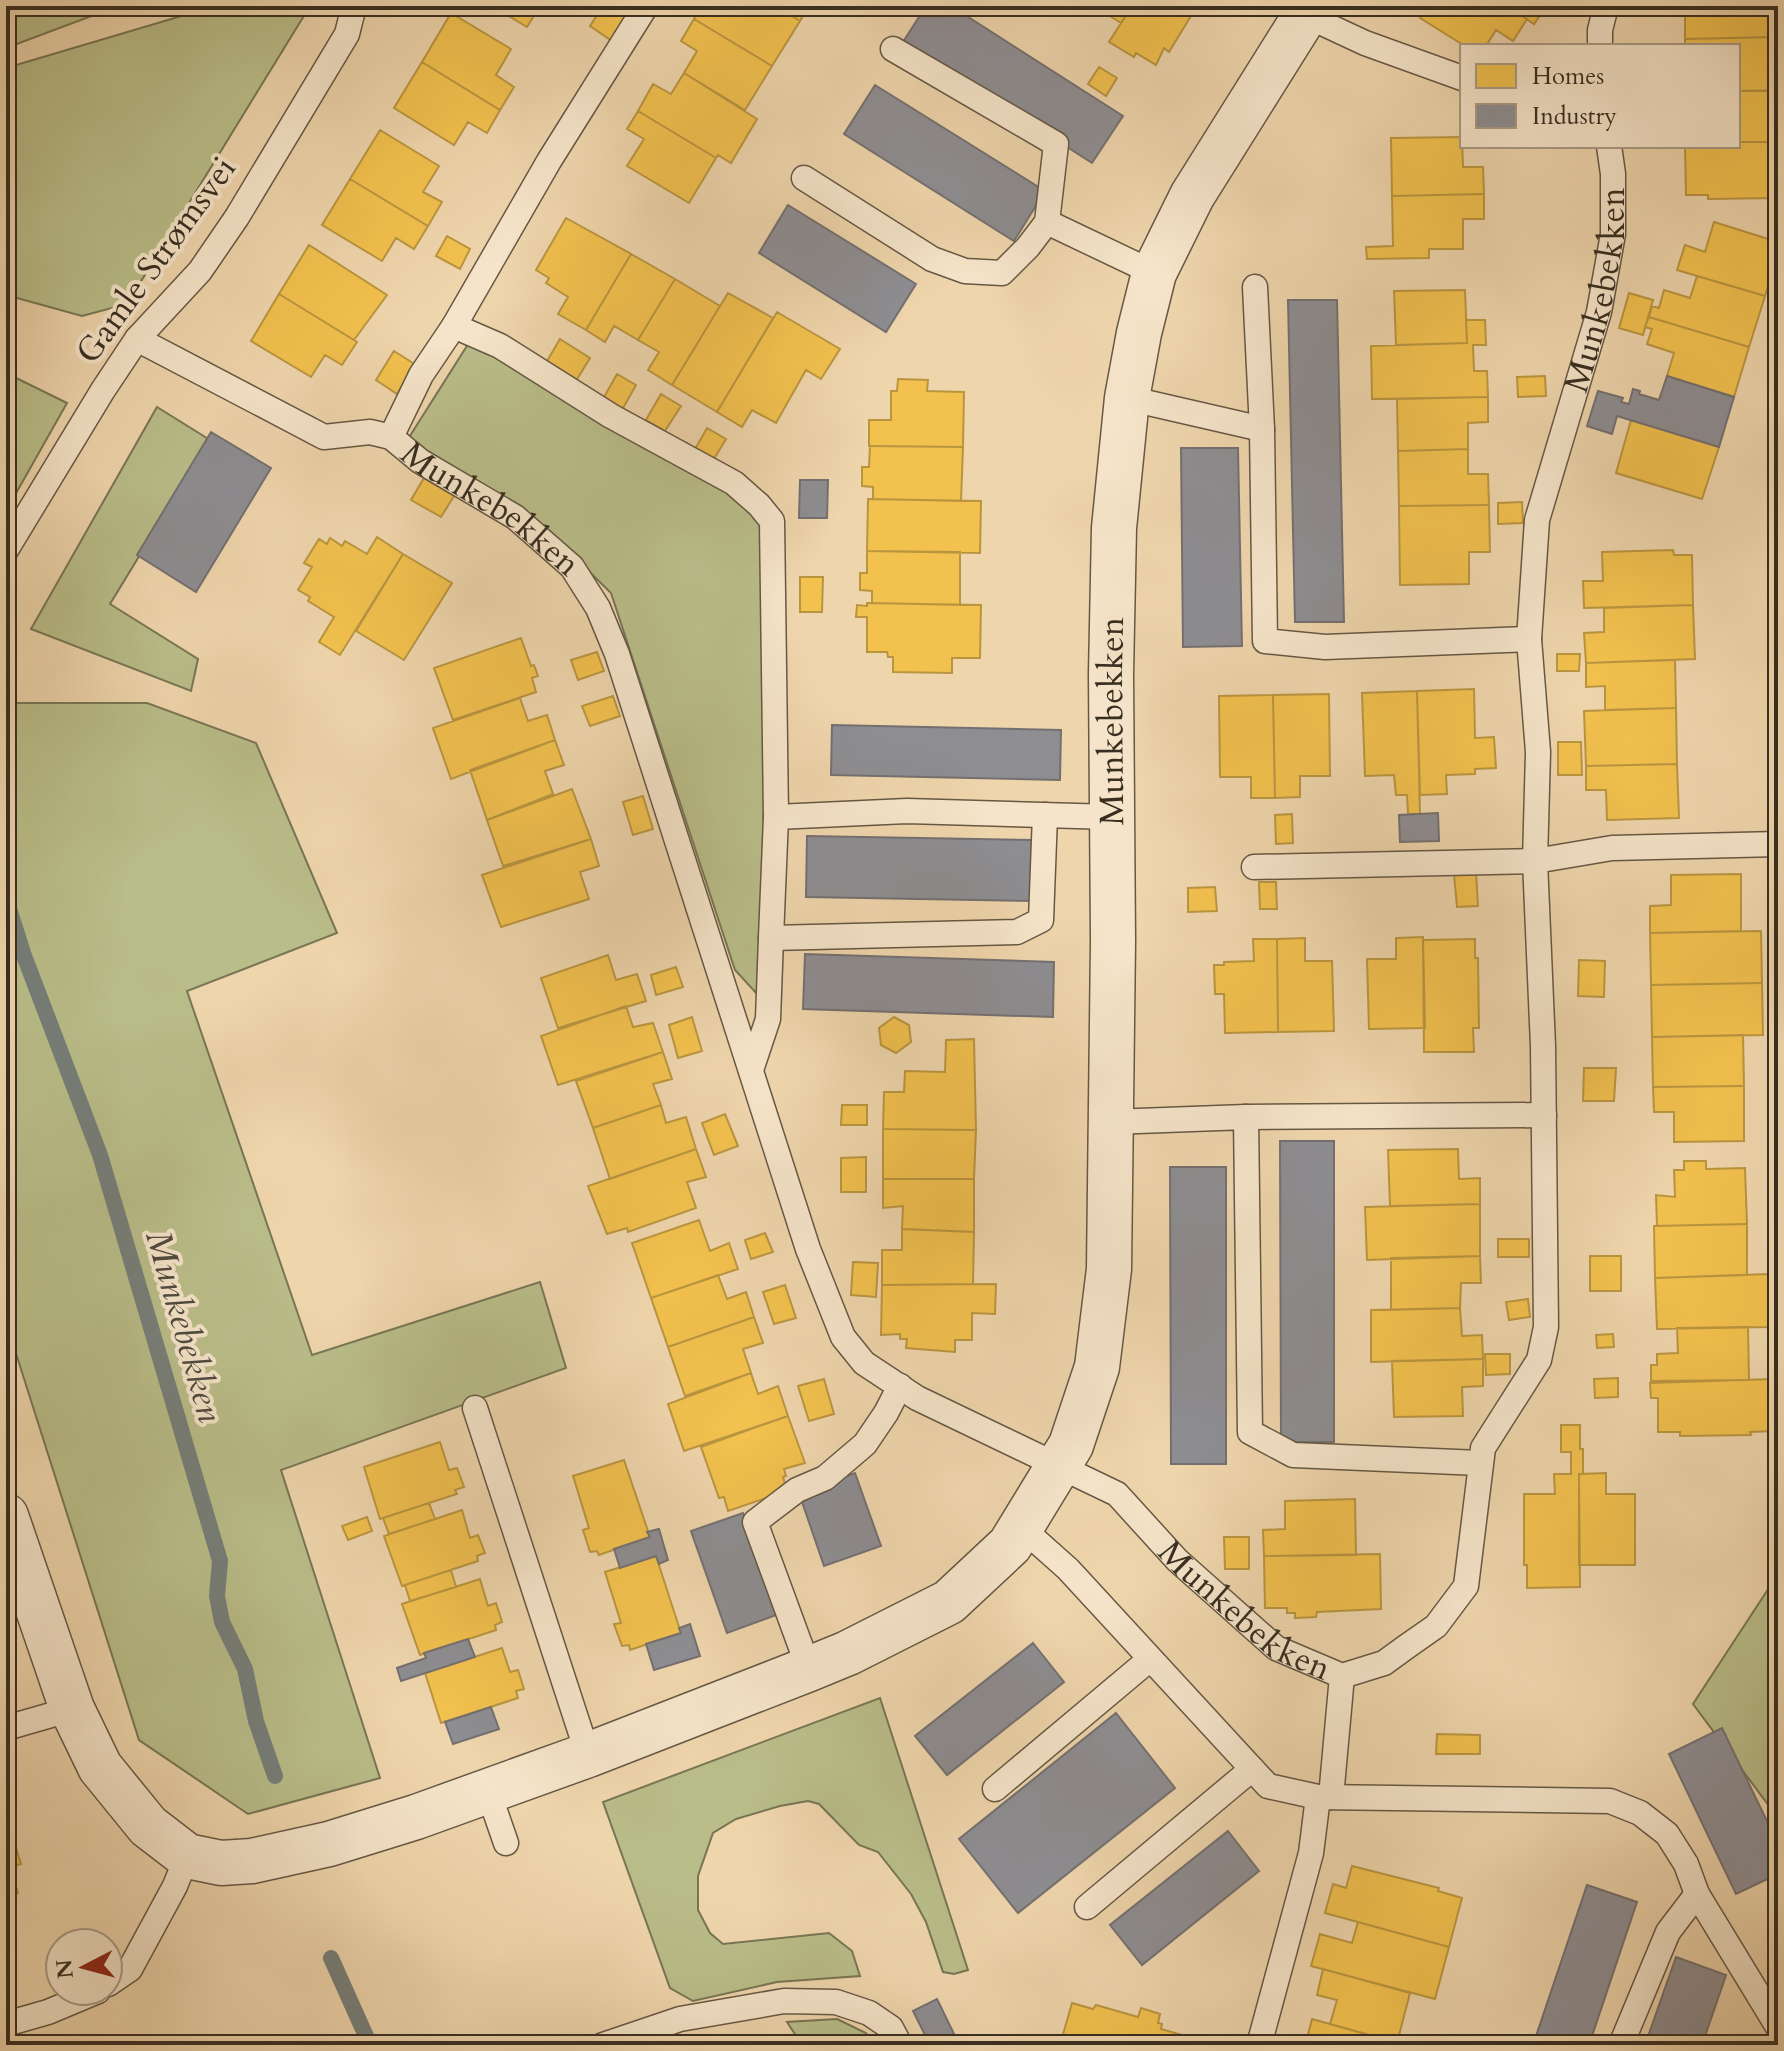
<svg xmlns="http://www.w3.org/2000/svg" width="1784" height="2051" viewBox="0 0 1784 2051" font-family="Cardo,serif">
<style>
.green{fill:#b9bd89;stroke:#787655;stroke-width:2}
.homes{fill:#f2c14e;stroke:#ba9540;stroke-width:2}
.industry{fill:#8d8d92;stroke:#747070;stroke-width:2}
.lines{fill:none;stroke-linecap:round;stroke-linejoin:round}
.stream{stroke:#767f7a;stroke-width:16}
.service-casing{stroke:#665844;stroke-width:27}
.minor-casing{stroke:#665844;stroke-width:47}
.service{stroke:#f5e4c9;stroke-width:24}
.minor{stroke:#f5e4c9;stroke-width:44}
.labels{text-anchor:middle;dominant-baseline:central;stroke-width:8;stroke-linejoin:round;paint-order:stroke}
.street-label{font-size:34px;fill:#382e21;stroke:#f5e4c9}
.water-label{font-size:36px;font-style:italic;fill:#4d493f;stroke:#f5e4c9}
</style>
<rect width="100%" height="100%" fill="#efd5ac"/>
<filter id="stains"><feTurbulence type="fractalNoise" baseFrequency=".0025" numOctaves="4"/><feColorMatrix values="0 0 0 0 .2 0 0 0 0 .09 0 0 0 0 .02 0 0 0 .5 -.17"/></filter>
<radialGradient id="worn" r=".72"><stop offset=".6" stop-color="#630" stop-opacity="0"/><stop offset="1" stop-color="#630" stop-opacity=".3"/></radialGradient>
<path class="green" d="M6,6H161L141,11L102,12L6,48Z
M215,6H310L127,304L82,316L6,295V68Z
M479,327L761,504L767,978L758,995L735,970L611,593L548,531L408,439Z
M6,373L67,403L6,511Z
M157,407L210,440L110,604L198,659L191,691L31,629Z
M6,703H147L256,743L337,933L187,991L312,1355L540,1282L566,1368L281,1470L380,1778L248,1814L139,1740L6,1322Z
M1778,1574V1818L1693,1704Z
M880,1698L968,1970L954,1974L943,1972L926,1922L911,1894L878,1852L859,1845L819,1804L808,1801L780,1806L736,1819L713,1833L698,1876V1910L710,1933L723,1944L829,1933L852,1951L860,1976L777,1982L693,2001L670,1988L603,1802Z
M837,2019L866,2033L877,2045H802L787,2022Z"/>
<path class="homes" d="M492,6H540L527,27Z
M603,6H624L631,11L612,41L590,26Z
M702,6H775L800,21L772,66L694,19Z
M775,6H809L800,21Z
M1094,6H1132L1121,23Z
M1132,6H1197L1169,52L1164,48L1156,65L1136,53L1134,57L1109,42Z
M1428,6H1507L1527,19L1513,41L1496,30L1486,46H1465L1420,18Z
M1507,6H1535L1543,11L1534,24Z
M1705,6H1774L1775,37L1685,39V13H1705Z
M451,13L511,49L496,75L514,87L500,110L422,62Z
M694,19L772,66L745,110L684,73L697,51L681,41Z
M1775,37H1778V90L1738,91V46H1685V39Z
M422,62L500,110L487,133L468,122L454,145L394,108Z
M1099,67L1117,78L1106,96L1088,84Z
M684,73L757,119L731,163L718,155L716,158L638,111L653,84L671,94Z
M1738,91H1776L1777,142H1738Z
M638,111L716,158L689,203L627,166L644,139L627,129Z
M380,130L439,166L423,192L442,202L428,226L350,179Z
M1462,137L1463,167H1483L1484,194L1392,196L1391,138Z
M1738,142H1778V198L1708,199V195H1686L1685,146H1738Z
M350,179L428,226L414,249L396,238L382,261L322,225Z
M1484,194V219H1463V249H1429V258L1367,259L1366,247L1393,246L1392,196Z
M566,218L631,254L586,330L558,314L568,297L546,283L549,278L536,270Z
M1714,222L1778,242V253L1765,296L1677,270L1685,245L1705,252Z
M447,236L470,249L460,269L436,256Z
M309,245L387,295L354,340L279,294Z
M631,254L675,279L638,340L614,326L605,342L586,330Z
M1697,276L1765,296L1749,347L1649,317L1652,306L1659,308L1664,290L1690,298Z
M675,279L720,306L672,385L648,370L659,352L638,340Z
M1465,290L1467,343L1396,345L1394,291Z
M728,293L773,318L717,412L672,385Z
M1629,293L1653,300L1643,335L1619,328Z
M279,294L357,342L342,365L325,355L311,377L251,341Z
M777,312L840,349L821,379L806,370L776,423L752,410L742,427L717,412Z
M1649,317L1749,347L1734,397L1667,376L1674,353L1647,344L1652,329L1645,327Z
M1466,320H1485L1486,345H1473L1474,371H1487L1488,397L1372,399L1371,346L1467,343Z
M560,339L590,358L576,381L546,363Z
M394,351L416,365L397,394L376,380Z
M617,374L636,385L622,410L603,399Z
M1545,376L1546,396L1518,397L1517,377Z
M898,379L928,380L927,391L964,392L963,447L869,446V420H891V391H897Z
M661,394L681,406L665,431L646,420Z
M1488,397V422L1468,423V449L1398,451L1397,399Z
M1631,420L1719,447L1702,499L1616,473Z
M707,428L726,439L712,462L694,451Z
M870,446L963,447L961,501L873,499V487L862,486V467H869Z
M1468,449V474H1488L1489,505L1399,506L1398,451Z
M424,478L454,496L441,517L411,500Z
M868,499L981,501L980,553L867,551Z
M1522,502L1523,523L1498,524V503Z
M1489,505L1490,552H1469V584L1400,585L1399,506Z
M377,537L403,554L340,655L319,642L334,617L308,601L310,597L298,590L312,567L304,563L319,539L327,544L330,538L342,546L345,541L367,554Z
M1673,550L1674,555H1692L1693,605L1584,608L1583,581H1603L1602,552Z
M867,551L960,552V605L872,603V591L860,590V573H867Z
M403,554L452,583L404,660L356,631Z
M800,577H823L822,612H800Z
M867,603L981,605L980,658H952V673L893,672V657H888L887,652H867V617H856L857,605L867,606Z
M1693,605L1695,659L1586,663L1584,633L1604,632V608Z
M521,638L531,666L534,665L538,676L532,678L536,692L453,720L434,668Z
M597,652L604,671L578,680L571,660Z
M1557,654H1580L1579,671H1557Z
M1675,660L1676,708L1605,710V686L1586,687V663Z
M1474,689L1475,738L1494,737L1496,768L1475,769V774L1446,775L1447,794L1420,795L1417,691Z
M1417,691L1420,814H1408L1407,795H1396L1394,775L1365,776L1362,693Z
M1329,694L1330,776H1300V797L1275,798L1273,695Z
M1273,695L1275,798H1251V777H1220L1219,696Z
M613,696L620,716L590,726L582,706Z
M520,698L528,721L547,715L555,740L451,779L433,728Z
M1676,708L1677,764L1586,766L1584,711Z
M555,740L564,765L545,771L553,794L487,820L470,770Z
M1558,742H1581L1582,775H1558Z
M1677,764L1679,818L1607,820L1606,790H1586V766Z
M572,789L591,839L503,866L487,820Z
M643,796L653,829L633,835L623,802Z
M1292,814L1293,843L1276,844L1275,815Z
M591,839L599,866L580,872L589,899L501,927L482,875Z
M1476,872L1478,906L1457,907L1454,874Z
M1741,874V931L1650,933V906L1671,905V875Z
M1259,882H1276L1277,909H1260Z
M1215,887L1217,911L1188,912V888Z
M1761,931L1762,983L1651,985L1650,933Z
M1423,937L1425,1028L1369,1029L1367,959H1396V938Z
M1305,938V961H1332L1334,1031L1278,1032L1277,939Z
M1253,939H1277L1278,1032L1225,1033L1224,994H1215L1214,965H1224V962L1254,961Z
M1475,939V958H1478L1479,1028H1473L1474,1052H1424L1423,940Z
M608,955L616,980L637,974L646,1001L558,1028L541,978Z
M1579,960L1605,961L1604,997L1578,996Z
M676,967L683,987L656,995L651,975Z
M1762,983L1763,1035L1652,1037L1651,985Z
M626,1006L633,1027L653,1023L663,1052L558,1085L541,1036Z
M692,1017L702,1051L678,1058L669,1025Z
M894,1017L909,1025L911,1042L896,1053L881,1045L879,1028Z
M1743,1035L1744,1086L1653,1087L1652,1037Z
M974,1039L976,1130L883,1129L884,1092H904L905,1071L945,1072L946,1040Z
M663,1052L672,1079L653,1084L661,1105L593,1128L576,1081Z
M1584,1068H1616L1614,1101H1583Z
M1744,1086V1141L1674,1142V1112H1654L1653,1087Z
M661,1105L666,1123L686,1117L696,1149L610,1179L593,1128Z
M842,1105H867V1125H841Z
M725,1114L738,1146L714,1155L702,1123Z
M883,1129L976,1130L974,1179H883Z
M696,1149L706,1177L687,1182L696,1208L628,1232L627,1228L607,1234L588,1186Z
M1458,1149L1459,1179L1480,1178V1204L1390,1206L1388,1150Z
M866,1157V1192H841V1158Z
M1684,1161H1706V1169L1745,1168L1747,1224L1657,1226L1656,1195L1675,1197L1674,1170H1684Z
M883,1179H974V1232L902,1229L903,1206L883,1208Z
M1480,1204V1256L1367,1260L1365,1207Z
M699,1220L710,1251L729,1243L738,1269L651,1298L632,1243Z
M1747,1224V1275L1655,1278L1654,1226Z
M902,1229L974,1232L973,1284L882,1285V1250H902Z
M765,1233L773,1252L751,1259L745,1240Z
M1498,1239H1529V1257H1498Z
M1480,1256L1481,1283H1461L1460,1308L1391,1310V1258Z
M1590,1256H1621V1291H1590Z
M853,1262L878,1263L876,1297L851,1295Z
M1769,1274L1768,1327L1657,1329L1655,1278Z
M718,1275L727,1299L746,1292L754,1317L668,1347L651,1298Z
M996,1284L995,1314L972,1313V1340H955V1352L906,1348L907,1339H900V1334L881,1335L882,1285Z
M785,1285L796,1318L774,1324L763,1292Z
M1528,1299L1530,1317L1509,1320L1506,1302Z
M1460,1308L1462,1336L1482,1335L1483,1359L1371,1362V1310Z
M754,1317L763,1343L743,1349L751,1373L685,1396L668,1347Z
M1748,1327L1749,1380L1651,1381V1365H1657V1354L1678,1353L1677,1328Z
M1613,1334L1614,1347L1597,1348L1596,1335Z
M1485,1354H1510V1374L1486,1375Z
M1483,1359V1386L1462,1387L1463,1416L1394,1417L1392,1361Z
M751,1373L758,1394L778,1386L788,1416L684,1451L668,1404Z
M1618,1378V1397L1595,1398L1594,1379Z
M824,1379L834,1414L809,1421L798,1386Z
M1773,1379L1774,1431L1750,1432L1751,1435L1680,1436V1432H1658V1398H1651L1650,1383Z
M788,1416L805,1463L784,1469L786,1476L783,1477L787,1491L728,1511L724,1497L719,1498L701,1447Z
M1561,1425H1580V1449H1583V1474H1579L1580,1587L1527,1588V1565H1524V1494H1555L1554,1474H1571V1452H1561Z
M440,1442L449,1470L457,1468L464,1487L455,1490L457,1494L380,1519L364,1467Z
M624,1460L650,1537L599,1555L597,1551L590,1552L583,1530L589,1528L573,1476Z
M1606,1473V1494H1635V1565H1579V1474Z
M1355,1499L1356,1555L1264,1556L1263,1530L1285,1529V1501Z
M429,1503L435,1519L389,1534L383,1518Z
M462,1510L470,1538L478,1535L485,1553L477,1556L478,1561L402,1586L384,1536Z
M367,1517L372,1531L348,1540L342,1526Z
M1224,1537H1249V1569H1225Z
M1380,1554L1381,1609L1317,1612L1316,1617L1295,1618V1613H1287V1608H1265L1264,1556Z
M656,1556L681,1633L630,1650L629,1645L622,1646L614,1624L621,1623L605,1572Z
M451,1570L456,1587L410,1601L405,1585Z
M480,1579L488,1606L496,1603L502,1622L495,1625L496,1630L420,1655L402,1604Z
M502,1648L510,1672L518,1670L524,1689L516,1691L518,1698L441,1723L425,1673Z
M1437,1734L1480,1735V1754H1436Z
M12,1835L21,1864L10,1867L18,1893L6,1897V1837Z
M1352,1866L1439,1888L1438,1891L1462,1898L1449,1947L1325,1913L1333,1884L1346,1888Z
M1358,1922L1449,1947L1435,1999L1311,1966L1320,1934L1352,1943Z
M1323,1969L1410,1993L1397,2043L1330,2024L1337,2000L1317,1995Z
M1072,2003L1093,2009L1096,2005L1138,2017L1141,2008L1160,2014L1158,2023L1162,2024L1161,2029L1182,2035L1179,2045H1060Z
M1312,2019L1330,2024L1406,2045H1288L1290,2038L1306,2042Z"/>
<path class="industry" d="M926,6H951L1123,116L1092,163L903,42Z
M875,85L1045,191L1014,241L844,134Z
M788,205L916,284L886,332L759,253Z
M1288,300H1337L1344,622H1295Z
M1667,376L1734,397L1719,447L1617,416L1612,434L1587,426L1598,391L1623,398L1621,402L1629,404L1633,389L1640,391L1639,394L1659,400Z
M211,432L271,468L196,592L137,555Z
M1181,448H1238L1242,646L1183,647Z
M800,480H828L827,518H799Z
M832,725L1061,730L1060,780L831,775Z
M1438,813L1439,841L1400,842L1399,815Z
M807,836L1033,840L1032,901L806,897Z
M805,954L1054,962L1053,1017L803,1009Z
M1280,1141H1334V1442H1281Z
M1170,1167H1226V1464H1171Z
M855,1473L881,1546L824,1566L799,1493Z
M743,1513L779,1614L727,1633L691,1531Z
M659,1529L668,1560L659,1564L656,1556L620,1568L614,1549L650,1537L647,1532Z
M690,1624L700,1656L654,1670L646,1644L681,1633L679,1628Z
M468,1639L475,1657L401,1681L397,1668L426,1658L424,1653Z
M1033,1643L1064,1682L947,1775L915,1736Z
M491,1707L499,1729L453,1744L445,1722Z
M1116,1713L1175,1788L1018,1913L959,1839Z
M1722,1728L1778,1844V1874L1736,1894L1669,1754Z
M1228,1831L1259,1871L1142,1965L1110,1925Z
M1587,1885L1637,1902L1589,2045H1533Z
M1676,1957L1726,1975L1702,2045H1645Z
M937,1999L955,2036L938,2045H930L913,2011Z"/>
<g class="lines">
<path class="stream" d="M6,899L23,953L100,1155L220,1561L217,1596L222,1622L245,1669L256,1721L275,1776
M331,1958L370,2045"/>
<g class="service-casing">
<g id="service">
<path d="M1305,15L1365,43L1462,78"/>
<path d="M1600,46V30L1606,6"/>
<path d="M893,49L1056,144L1047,222L1154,273"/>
<path d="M804,178L932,259L965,271L1002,273L1028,247L1047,222"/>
<path d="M1255,287L1262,429L1265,641L1325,647L1529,639"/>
<path d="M454,326L500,346L611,416L734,483L759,505L772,521L776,817L771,938L768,1019L751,1070"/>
<path id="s1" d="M137,339L324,437L370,432L391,437L420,461L515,517L572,567L598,608L617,654L808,1249L843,1337L864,1363L917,1398L1117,1494L1177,1560L1276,1648L1342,1676L1384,1663L1406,1647L1436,1626L1466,1586L1483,1448L1539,1360L1546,1327L1543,1046L1535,861L1538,752L1529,639L1537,520L1599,312L1613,234V174L1609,146"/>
<path d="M1127,398L1262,429"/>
<path d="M391,437L421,375L454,326L549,161L646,6"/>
<path d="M6,550L103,390L137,339L200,271L237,217L347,34L354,6"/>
<path d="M776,817L907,811L1112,817"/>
<path d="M1254,867L1535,861L1612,848L1778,844"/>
<path d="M771,938L1017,932L1041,920L1045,815"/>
<path d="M1246,1117L1544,1115"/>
<path d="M1111,1122L1246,1117L1250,1432L1293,1455L1480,1463"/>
<path d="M475,1408L588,1755"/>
<path d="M1022,1528L1068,1569L1268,1786L1318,1797L1610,1801L1640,1813L1667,1834L1686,1864L1697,1894L1778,2027"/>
<path d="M809,1669L755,1522L797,1490L825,1478L865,1444L886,1413L900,1386"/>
<path d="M6,1728L72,1709"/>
<path d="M995,1789L1150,1659"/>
<path d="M488,1791L506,1843"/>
<path d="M1331,1797L1342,1676"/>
<path d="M1087,1907L1252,1769"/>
<path d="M108,1984L130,1969L175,1886L187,1856"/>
<path d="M6,2024L48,2012L98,1991"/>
<path d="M603,2045L680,2019L784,2001L836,2002L869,2013L891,2028L900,2045"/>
<path d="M1259,2045L1311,1853L1318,1797"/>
<path d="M1621,2045L1668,1932L1697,1894"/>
</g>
</g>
<g class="minor-casing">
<g id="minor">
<path id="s2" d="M6,1516L72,1709L100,1767L148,1826L187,1856L221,1863L252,1861L329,1844L416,1817L588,1755L809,1669L848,1653L949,1602L1010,1545L1071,1445L1097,1367L1109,1269L1113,941L1111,674L1114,528L1127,398L1139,333L1154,273L1192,196L1311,6"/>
</g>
</g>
<use href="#service" class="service"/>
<use href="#minor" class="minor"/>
</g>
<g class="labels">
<g class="street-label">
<text transform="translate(156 260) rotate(-54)">Gamle Strømsvei</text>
<text stroke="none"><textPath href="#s1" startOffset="3414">Munkebekken</textPath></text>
<text stroke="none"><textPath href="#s1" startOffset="402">Munkebekken</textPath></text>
<text stroke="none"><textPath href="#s2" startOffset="2134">Munkebekken</textPath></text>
<text stroke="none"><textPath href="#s1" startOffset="1814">Munkebekken</textPath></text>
</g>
<g class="water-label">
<text transform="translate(184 1326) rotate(74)">Munkebekken</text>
</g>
</g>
<rect width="1784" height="2051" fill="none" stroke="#efd5ac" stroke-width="32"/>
<rect x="8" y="8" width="1768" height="2035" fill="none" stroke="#382e21" stroke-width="4"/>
<rect x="16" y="16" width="1752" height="2019" fill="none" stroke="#382e21" stroke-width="2"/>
<rect x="1460" y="44" width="280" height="104" fill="#f5e4c9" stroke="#a99b86" stroke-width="2"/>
<rect x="1476" y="64" width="40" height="24" fill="#f2c14e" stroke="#a99b86" stroke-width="2"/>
<text x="1532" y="84" font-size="24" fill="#382e21">Homes</text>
<rect x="1476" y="104" width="40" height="24" fill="#8d8d92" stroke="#a99b86" stroke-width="2"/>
<text x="1532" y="124" font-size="24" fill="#382e21">Industry</text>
<g transform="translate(84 1967) rotate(264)"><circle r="38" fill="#f5e4c9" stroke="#a99b86" stroke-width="2"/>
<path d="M0-6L14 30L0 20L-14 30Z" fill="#8f2418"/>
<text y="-12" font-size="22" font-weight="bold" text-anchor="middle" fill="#382e21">N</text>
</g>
<rect width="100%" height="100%" filter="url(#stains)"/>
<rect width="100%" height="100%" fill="url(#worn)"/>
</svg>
